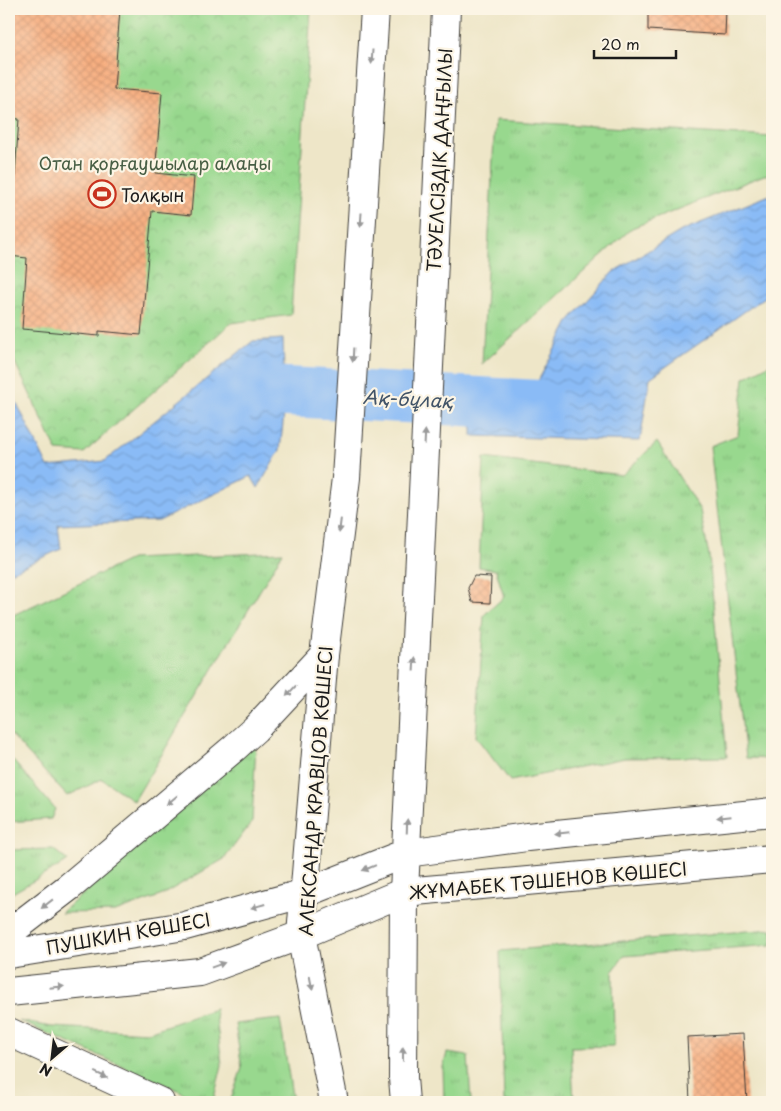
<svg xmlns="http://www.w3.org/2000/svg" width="781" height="1111" viewBox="0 0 781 1111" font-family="'Playpen Sans',sans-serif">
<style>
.grass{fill:url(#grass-tufts);stroke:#5a7a55}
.park{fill:url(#park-crowns);stroke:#5a7a55}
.water{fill:url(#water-waves);stroke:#536c89}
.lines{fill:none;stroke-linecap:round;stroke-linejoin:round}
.river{stroke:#8abbf6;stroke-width:50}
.building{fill:url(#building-cross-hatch)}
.secondary-casing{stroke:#3c3a36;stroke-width:30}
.primary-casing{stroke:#3c3a36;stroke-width:30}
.secondary{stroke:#fff;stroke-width:28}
.primary{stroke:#fff;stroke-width:28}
.oneway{fill:#999}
.labels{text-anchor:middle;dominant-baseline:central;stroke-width:4.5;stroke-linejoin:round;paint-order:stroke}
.street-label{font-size:18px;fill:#1c1c1c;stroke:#fcf5e5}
.park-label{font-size:18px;fill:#475e44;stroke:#fcf5e5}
.poi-label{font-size:18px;fill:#1c1c1c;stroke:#fcf5e5;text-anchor:start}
.water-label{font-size:19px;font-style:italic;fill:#425468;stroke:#fcf5e5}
</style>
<defs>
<pattern id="grass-tufts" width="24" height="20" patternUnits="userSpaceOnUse" patternTransform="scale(1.25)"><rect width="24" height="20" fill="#98d88e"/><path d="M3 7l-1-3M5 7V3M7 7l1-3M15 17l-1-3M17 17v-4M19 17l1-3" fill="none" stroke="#82b97a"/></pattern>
<pattern id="park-crowns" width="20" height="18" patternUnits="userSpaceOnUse" patternTransform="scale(1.25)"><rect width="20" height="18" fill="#98d88e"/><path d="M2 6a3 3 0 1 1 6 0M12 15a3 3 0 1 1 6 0" fill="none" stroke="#82b97a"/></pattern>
<pattern id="water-waves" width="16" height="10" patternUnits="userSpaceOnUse" patternTransform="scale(1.25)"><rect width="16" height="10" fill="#8abbf6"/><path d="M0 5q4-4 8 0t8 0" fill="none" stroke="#76a0d2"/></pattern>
<pattern id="building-cross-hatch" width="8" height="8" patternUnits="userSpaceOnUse" patternTransform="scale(1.25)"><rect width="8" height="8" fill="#f7ae80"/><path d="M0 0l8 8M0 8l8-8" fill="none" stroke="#d3956e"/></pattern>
</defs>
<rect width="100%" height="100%" fill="#fcf5e5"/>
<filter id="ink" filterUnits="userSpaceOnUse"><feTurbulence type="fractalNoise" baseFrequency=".02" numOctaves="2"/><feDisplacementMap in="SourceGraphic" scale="10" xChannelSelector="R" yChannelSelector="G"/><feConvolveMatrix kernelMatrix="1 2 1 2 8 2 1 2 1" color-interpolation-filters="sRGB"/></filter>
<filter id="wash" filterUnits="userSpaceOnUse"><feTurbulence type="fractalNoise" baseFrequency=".0096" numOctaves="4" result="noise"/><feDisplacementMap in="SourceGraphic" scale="20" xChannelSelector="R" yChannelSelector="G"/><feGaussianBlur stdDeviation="1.12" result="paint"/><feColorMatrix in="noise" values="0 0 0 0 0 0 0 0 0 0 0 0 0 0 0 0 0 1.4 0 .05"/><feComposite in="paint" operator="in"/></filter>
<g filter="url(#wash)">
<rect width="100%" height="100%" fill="#eee6c8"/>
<path class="grass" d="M495,120L772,137V174L764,175L632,228L482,364Z
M772,363V759L746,758L710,446L738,435L744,378Z
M657,442L700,510L709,556L727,757L625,758L510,781L476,737L484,615L504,597L496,570L479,567L484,458L622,475Z
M283,552L134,801L102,779L67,796L9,733V617L131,559Z
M256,743L252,822L224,859L160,896L115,912L61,913Z
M9,756L55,809L51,819L9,822Z
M53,849L68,861L9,895V850Z
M772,929V945L624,956L613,971L614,1046L571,1047L574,1102H504L500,951Z
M215,1009L222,1065L213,1102H198L180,1091L19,1021L52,1027L148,1032Z
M280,1019L293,1102H230L242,1068L235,1024Z
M447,1053L468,1056L471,1102H444L443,1067Z"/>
<path class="park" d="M9,9H311L291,315L231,323L84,453L57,451L9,350Z"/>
<path class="water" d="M772,194V295H768L650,378L640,441L472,436V380L537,383L570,320L613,272L681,231Z
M283,339L285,405L280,450L258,488L251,476L159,521L58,525L61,549L9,573V387L48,467L105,461L253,341Z"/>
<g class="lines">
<path class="river" d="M221,408L248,390L540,405"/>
</g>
<g id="blocks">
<path class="building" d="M9,9H120L114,89L162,93L155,173L194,177L191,215L152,211L141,335L99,331V336L22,329L27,258L9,256L19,119L9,118Z
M648,9H726L725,35L648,30Z
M474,576L491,577L490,603L472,602L468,588Z
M743,1034L747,1102H690L687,1037Z"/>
</g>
</g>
<g filter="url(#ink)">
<use href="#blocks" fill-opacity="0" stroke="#3c3a36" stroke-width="1"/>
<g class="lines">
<g class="secondary-casing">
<path id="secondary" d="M334,1102L301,935L324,655L346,478L375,9
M405,1102L403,1078L404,892L446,9"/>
</g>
<g class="primary-casing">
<path id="primary" d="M9,933L69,887L234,748L255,729L324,655
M9,954L185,926L305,893L406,853L527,837L772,812
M9,992L200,972L301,935L404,892L772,859
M9,1032L160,1102"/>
</g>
<use href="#secondary" class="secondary"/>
<use href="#primary" class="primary"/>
</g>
<defs><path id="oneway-solid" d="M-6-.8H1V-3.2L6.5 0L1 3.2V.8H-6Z" transform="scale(1.25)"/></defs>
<g class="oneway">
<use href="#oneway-solid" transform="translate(372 57) rotate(94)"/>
<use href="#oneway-solid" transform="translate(361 220) rotate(94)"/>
<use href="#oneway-solid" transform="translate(353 355) rotate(93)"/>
<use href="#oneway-solid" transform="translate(425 437) rotate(-87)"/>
<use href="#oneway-solid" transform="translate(340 526) rotate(97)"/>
<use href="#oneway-solid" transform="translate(414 664) rotate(-87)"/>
<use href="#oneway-solid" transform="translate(291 691) rotate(133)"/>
<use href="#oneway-solid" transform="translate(172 800) rotate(140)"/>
<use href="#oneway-solid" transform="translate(724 817) rotate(174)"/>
<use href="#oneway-solid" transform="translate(407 826) rotate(-88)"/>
<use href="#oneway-solid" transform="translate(562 833) rotate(174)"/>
<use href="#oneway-solid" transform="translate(369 868) rotate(158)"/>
<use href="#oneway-solid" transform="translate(47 904) rotate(142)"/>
<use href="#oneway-solid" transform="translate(258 906) rotate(164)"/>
<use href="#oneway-solid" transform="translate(218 965) rotate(-20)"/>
<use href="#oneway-solid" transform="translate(311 983) rotate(79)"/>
<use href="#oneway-solid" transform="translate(57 987) rotate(-6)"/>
<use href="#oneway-solid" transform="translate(403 1054) rotate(-90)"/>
<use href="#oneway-solid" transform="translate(101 1075) rotate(25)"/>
</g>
</g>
<defs>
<g id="stadium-ring" transform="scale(1.4375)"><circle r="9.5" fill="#fcf5e5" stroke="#c8321e" stroke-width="1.5"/><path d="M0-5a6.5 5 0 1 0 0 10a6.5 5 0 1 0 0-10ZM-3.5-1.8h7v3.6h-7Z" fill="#c8321e"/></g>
</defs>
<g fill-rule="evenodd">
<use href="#stadium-ring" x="102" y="194"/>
</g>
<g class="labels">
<g class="street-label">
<text transform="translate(439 160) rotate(-87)">ТӘУЕЛСІЗДІК ДАҢҒЫЛЫ</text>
<text transform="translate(315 791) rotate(-86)">АЛЕКСАНДР КРАВЦОВ КӨШЕСІ</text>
<text transform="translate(548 880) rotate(-5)">ЖҰМАБЕК ТӘШЕНОВ КӨШЕСІ</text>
<text transform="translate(128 933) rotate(-10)">ПУШКИН КӨШЕСІ</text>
</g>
<g class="park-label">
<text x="155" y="162">Отан қорғаушылар алаңы</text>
</g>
<g class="poi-label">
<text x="121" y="194">Толқын</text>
</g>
<g class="water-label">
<text transform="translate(408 398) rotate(3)">Ақ-бұлақ</text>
</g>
</g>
<rect width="781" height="1111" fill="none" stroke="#fcf5e5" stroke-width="30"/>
<g transform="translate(52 1058) rotate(208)" stroke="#fcf5e5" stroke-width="4" paint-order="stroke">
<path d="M0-4L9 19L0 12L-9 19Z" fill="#1c1c1c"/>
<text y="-8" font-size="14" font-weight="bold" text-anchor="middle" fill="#1c1c1c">N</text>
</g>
<path d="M594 50v8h82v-8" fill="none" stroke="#1c1c1c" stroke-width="2.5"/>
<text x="601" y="50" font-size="15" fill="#1c1c1c" stroke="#fcf5e5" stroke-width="4" paint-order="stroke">20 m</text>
</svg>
